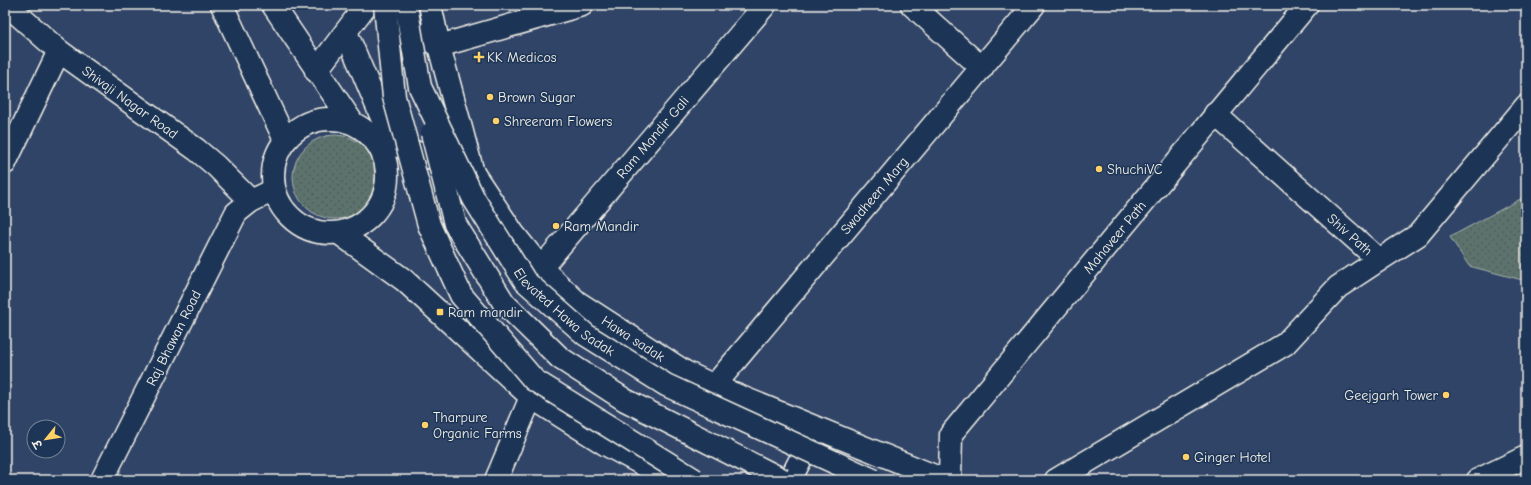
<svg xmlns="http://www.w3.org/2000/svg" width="1531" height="485" viewBox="0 0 1531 485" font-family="'Comic Neue','Playpen Sans Deva',sans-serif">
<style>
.grass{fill:url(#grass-dots);stroke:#a8b2aa}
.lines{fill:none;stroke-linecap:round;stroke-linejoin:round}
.minor-casing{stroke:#f4f1e8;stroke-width:25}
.tertiary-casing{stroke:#f4f1e8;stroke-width:25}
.secondary-casing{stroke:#f4f1e8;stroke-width:25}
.minor{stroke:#1d3557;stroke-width:22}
.tertiary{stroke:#1d3557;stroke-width:22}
.secondary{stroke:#1d3557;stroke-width:22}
.secondary-bridge-casing{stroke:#f4f1e8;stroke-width:25;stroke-linecap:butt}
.secondary-bridge{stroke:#1d3557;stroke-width:22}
.poi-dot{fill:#ffd166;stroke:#1d3557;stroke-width:1.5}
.labels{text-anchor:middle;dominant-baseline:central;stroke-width:3;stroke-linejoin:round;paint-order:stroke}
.poi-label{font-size:14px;fill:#f4f1e8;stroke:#1d3557;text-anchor:start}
.street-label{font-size:14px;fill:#f4f1e8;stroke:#1d3557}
</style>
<defs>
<pattern id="grass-dots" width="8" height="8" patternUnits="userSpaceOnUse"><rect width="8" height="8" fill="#5b726d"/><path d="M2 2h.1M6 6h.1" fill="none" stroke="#515b58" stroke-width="1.8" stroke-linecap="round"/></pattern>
</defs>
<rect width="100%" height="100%" fill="#304468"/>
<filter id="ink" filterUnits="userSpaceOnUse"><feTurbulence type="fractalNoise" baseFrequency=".025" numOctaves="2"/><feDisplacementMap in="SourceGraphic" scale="8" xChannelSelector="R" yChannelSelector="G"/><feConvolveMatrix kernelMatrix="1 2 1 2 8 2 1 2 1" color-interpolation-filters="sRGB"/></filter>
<g filter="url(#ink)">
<path class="grass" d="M293 177a42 42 0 1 1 84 0a42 42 0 1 1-84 0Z
M1526,196V281L1469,266L1450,237Z"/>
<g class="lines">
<g class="minor-casing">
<g id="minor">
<path id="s1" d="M7,5L59,51L197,150L216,166L251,201"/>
<path d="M430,5L439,46L473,173"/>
<path d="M912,5L982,68"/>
<path d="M396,21L439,46L582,5"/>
<path id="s2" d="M1215,114L1379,260L1418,235L1526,106"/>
<path d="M5,163L59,51"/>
<path id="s3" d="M541,268L765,5"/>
<path id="s4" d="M714,386L1034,5"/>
<path d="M496,480L531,397"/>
<path id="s5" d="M950,480L951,434L1307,5"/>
<path d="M1056,480L1285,344L1338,287L1379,260"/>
<path d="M1478,480L1526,457"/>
</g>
</g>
<g class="tertiary-casing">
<g id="tertiary">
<path d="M346,32L393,144"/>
<path d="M316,71L366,5"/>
<path id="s6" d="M102,480L236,213L251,201L274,190"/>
</g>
</g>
<g class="secondary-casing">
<g id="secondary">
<path d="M222,5L285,140"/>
<path d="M273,5L352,122"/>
<circle cx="330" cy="176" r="57"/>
<path id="s7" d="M371,136L473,173L513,233L541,268L577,302L685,372L714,386L944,480"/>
<path d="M339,233L404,280L531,397L605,444L672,480"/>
<path d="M790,480L814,433"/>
</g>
</g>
<use href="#minor" class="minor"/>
<use href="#tertiary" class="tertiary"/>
<use href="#secondary" class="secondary"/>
<g class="secondary-bridge-casing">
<g id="secondary-bridge">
<path d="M385,5L394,97L429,225L461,295L534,380L695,480"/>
<path id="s8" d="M406,5L420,87L474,199L525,281L586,335L666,385L873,480"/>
<path d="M432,133L455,224L504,303L560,358L625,400L783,480"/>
</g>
</g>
<use href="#secondary-bridge" class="secondary-bridge"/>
</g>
</g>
<g class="poi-dot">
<path d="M477 51h4v4h4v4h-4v4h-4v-4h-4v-4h4z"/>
<circle cx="490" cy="97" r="4"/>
<circle cx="496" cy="121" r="4"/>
<circle cx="1099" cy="169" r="4"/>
<circle cx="556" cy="226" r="4"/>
<rect x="436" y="308" width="8" height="8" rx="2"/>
<circle cx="1446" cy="395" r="4"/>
<circle cx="425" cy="425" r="4"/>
<circle cx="1186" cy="457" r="4"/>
</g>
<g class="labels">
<g class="poi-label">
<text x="487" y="57">KK Medicos</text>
<text x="498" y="97">Brown Sugar</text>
<text x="504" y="121">Shreeram Flowers</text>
<text x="1107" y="169">ShuchiVC</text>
<text x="564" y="226">Ram Mandir</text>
<text x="448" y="312">Ram mandir</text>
<text x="1438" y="395" text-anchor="end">Geejgarh Tower</text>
<text x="433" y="417">Tharpure<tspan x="433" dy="16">Organic Farms</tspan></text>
<text x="1194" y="457">Ginger Hotel</text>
</g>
<g class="street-label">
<text stroke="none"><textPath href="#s1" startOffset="157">Shivaji Nagar Road</textPath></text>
<text stroke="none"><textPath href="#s3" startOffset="172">Ram Mandir Gali</textPath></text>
<text stroke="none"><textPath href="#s4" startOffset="249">Swadheen Marg</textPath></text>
<text stroke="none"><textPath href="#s2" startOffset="181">Shiv Path</textPath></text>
<text stroke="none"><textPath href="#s5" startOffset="302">Mahaveer Path</textPath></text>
<text stroke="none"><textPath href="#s8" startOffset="354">Elevated Hawa Sadak</textPath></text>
<text stroke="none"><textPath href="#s6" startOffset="159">Raj Bhawan Road</textPath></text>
<text stroke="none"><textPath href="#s7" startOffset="342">Hawa sadak</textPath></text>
</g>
</g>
<rect width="1531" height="485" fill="none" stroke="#1d3557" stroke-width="20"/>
<rect x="10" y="10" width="1511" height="465" fill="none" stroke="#f4f1e8" stroke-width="1.5" filter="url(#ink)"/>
<g transform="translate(46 439) rotate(240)"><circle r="19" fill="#1d3557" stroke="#738091"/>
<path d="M0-3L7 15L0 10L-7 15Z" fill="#ffd166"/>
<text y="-6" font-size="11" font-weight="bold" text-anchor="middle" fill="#f4f1e8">उ</text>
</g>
</svg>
